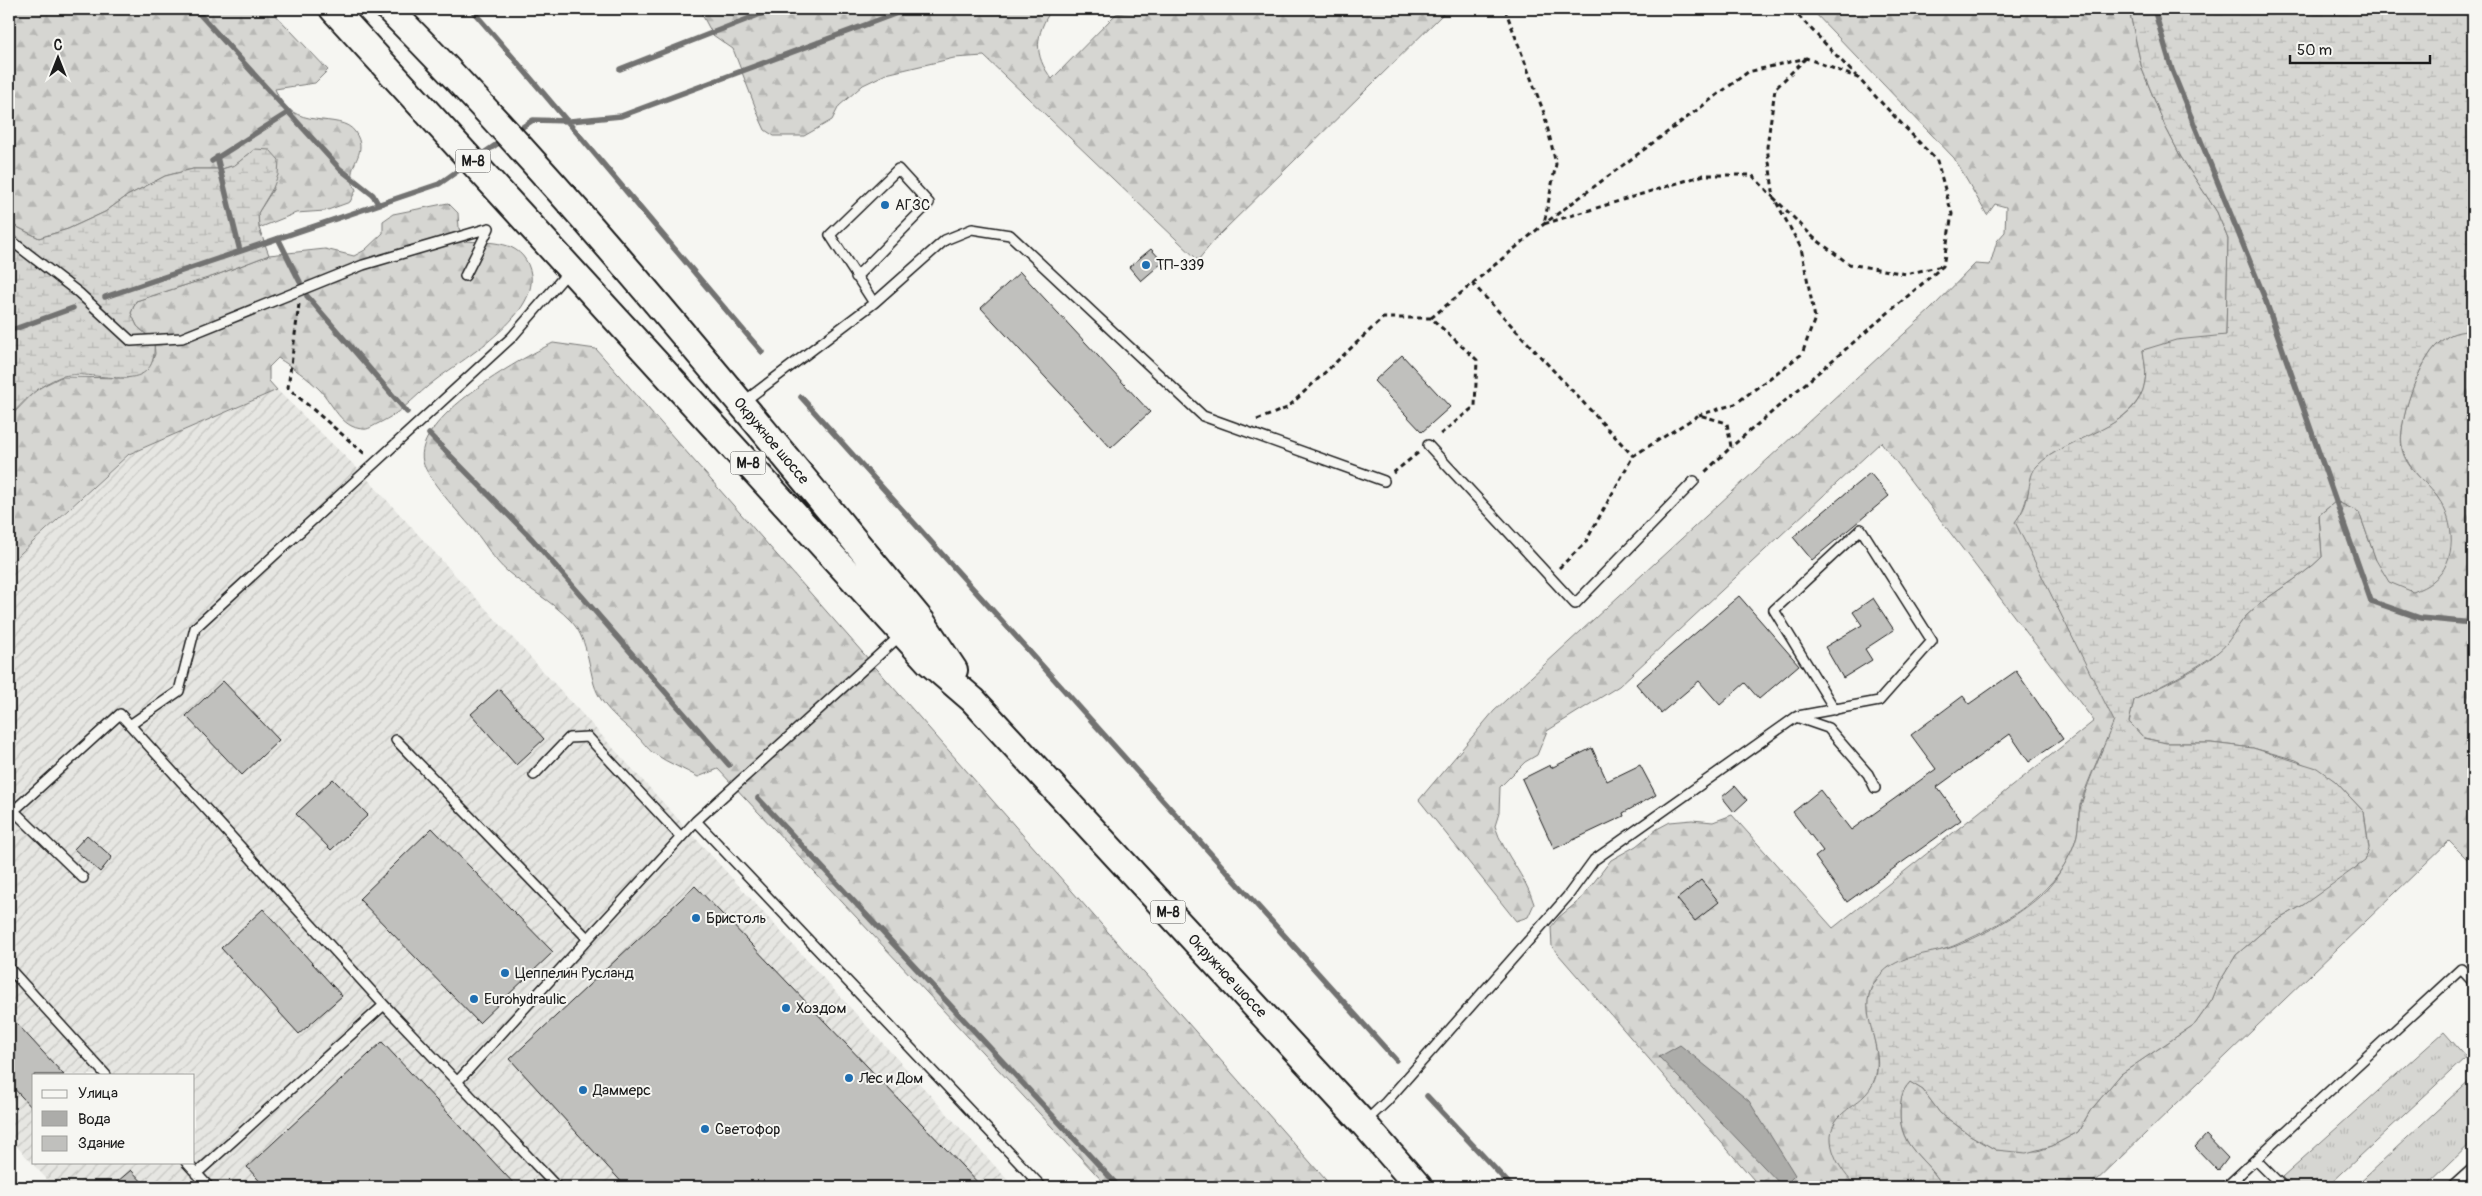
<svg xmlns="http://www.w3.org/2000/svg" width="2482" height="1196" viewBox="0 0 2482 1196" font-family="Pangolin,sans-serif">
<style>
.industrial{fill:url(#industrial-furrows);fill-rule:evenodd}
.grass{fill:url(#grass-tufts);stroke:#797977}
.forest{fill:url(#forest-firs);stroke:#797977}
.wetland{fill:url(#wetland-marsh);stroke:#797977}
.water{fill:#acaca9;stroke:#727271}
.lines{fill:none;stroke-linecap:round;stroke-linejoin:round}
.stream{stroke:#727271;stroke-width:5.5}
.building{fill:#c0c0bd;stroke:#1c1c1c}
.lane-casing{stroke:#1c1c1c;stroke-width:12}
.primary-casing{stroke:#1c1c1c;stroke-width:30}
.path{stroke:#1c1c1c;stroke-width:3;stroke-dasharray:5 4;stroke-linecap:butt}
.lane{stroke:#f6f6f2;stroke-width:9}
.primary{stroke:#f6f6f2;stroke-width:26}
.poi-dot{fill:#1f6fb2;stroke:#f6f6f2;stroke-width:2}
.labels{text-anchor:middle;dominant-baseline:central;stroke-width:4;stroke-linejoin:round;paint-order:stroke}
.shield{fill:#f6f6f2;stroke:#5d5d5c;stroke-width:1}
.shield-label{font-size:14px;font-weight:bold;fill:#1c1c1c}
.poi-label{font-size:15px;fill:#1c1c1c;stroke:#f6f6f2;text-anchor:start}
.street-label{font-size:15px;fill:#1c1c1c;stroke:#f6f6f2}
</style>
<defs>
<pattern id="industrial-furrows" width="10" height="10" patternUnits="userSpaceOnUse" patternTransform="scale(1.25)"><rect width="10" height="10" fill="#e6e6e2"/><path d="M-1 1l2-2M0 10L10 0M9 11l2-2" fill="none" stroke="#c5c5c1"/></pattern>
<pattern id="grass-tufts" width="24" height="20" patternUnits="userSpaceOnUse" patternTransform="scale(1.25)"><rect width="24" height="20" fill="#d6d6d2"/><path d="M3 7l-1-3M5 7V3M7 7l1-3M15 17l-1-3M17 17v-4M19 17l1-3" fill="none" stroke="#b7b7b4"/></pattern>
<pattern id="forest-firs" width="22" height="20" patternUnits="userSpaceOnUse" patternTransform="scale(1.25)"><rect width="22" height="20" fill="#d6d6d2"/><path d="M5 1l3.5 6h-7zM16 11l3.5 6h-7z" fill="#b7b7b4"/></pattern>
<pattern id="wetland-marsh" width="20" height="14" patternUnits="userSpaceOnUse" patternTransform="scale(1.25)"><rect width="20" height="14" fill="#d6d6d2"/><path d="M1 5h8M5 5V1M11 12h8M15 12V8" fill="none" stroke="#b7b7b4"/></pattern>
</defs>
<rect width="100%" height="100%" fill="#f6f6f2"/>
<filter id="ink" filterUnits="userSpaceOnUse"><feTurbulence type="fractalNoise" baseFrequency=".02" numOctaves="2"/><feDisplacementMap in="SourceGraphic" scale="10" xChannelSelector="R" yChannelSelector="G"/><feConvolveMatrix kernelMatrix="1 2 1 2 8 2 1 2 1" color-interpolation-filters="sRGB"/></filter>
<g filter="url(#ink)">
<path class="industrial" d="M277,390L362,473L1014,1187H54L9,1138V565L129,454ZM34,1075H194V1162H34Z"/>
<path class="grass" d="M2444,1032L2466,1057L2327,1187H2292L2282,1177Z
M2473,1077V1141L2425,1187H2354Z"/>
<path class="forest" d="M9,9H270L328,70L315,83L275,89C291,134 340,110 355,132C369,153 349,162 352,180C352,183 355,187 356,190L350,202L325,211L296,213L259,228L258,213L274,188L256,149L235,165L222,169H193L165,176L127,196L105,212L68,229L39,238L9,223Z
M699,9H1052C1035,34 1033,55 1052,79L1116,14L1143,9H1448L1217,237L1198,260L984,56L954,58L886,74L863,85L839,106L832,120L804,136H774L765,130L760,119L733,49L713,35Z
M1811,9H2129L2142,69L2165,126L2181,157L2217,212L2228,239L2226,336L2143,350C2144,360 2147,371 2145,381C2142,411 2104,430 2080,441C2070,445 2055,451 2047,458C2026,478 2031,500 2016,522L2115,721C2103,748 2089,777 2080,805C2078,815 2079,826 2077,835C2062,892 2007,922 1958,944C1935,955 1892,959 1876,980C1850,1014 1900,1058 1863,1099C1857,1106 1847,1112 1839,1117L1854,1184L1857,1187H1760L1552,947L1551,927L1559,917L1580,900L1611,860L1636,846L1657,829L1670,822L1692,820L1713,822L1732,815L1833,928L2094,721L1881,442L1619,686L1547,731L1537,755L1525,762L1500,787L1499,813L1495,826C1504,855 1526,876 1534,904L1528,917L1516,921L1419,800L1494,711L1930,310L1975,264L1990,265L1997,241L2005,232L2006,207L1995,204L1987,215L1954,158Z
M448,203L458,213L459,228L464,241C490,243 521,239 530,270C542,313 466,357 437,379C413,397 405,411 377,424C373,426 368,430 363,429C341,428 333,404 320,390C308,378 292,367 278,358L269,367V381L277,390L129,454L9,564V418L37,389L61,377L127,378L150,366L155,354L154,342L137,326L131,313L136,301L214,276L269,255L325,249L354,256L365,250L383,233V221L393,214Z
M2457,331H2473V865L2449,841L2090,1187H1943C1927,1157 1899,1150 1900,1111C1901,1097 1901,1092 1910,1082L1923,1090L1940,1113L1970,1135L1996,1150L2038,1151L2052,1146L2078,1132L2090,1111L2121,1074L2195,1024L2212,1000L2219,983L2236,955L2274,922L2303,905L2335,880L2369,848L2364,812L2335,781L2296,760L2253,748L2211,743H2166L2144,738L2129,722L2134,700C2159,687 2202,669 2220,650C2230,639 2237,626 2246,616C2269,593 2299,580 2322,557L2319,515L2336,501L2359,512L2376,560L2439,499C2427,484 2408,470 2403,450C2395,426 2419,361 2438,344C2443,338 2451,335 2457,331Z
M553,343L596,349L1332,1187H1108L718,769L698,777C684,769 668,763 655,754C649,751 644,743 639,738C622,721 601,708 594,684C588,662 587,638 571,621C552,601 528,589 508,572C493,560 485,542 472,528C459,513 428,480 423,462C412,419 520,359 553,343Z"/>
<path class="wetland" d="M2129,9H2473V331C2459,331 2450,333 2439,343C2419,360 2397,423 2402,449C2406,469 2427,482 2438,498C2455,521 2458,562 2433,581C2428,586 2420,589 2413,592L2389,582L2376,560L2359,512L2336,501L2319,515L2322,557C2299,580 2269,593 2246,616C2236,627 2230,643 2218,652C2192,672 2162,685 2134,700L2129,722L2144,738L2166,743H2211L2253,748L2317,768L2335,781L2364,812L2369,849L2365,861L2303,905L2274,922L2236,955L2219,983L2212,1000L2195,1024L2121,1074L2090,1111L2078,1132L2052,1146L2026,1153L1996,1150L1970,1135L1940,1113L1923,1090L1910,1082C1901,1092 1901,1098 1900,1111C1899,1150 1927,1157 1943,1187H1857C1840,1171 1820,1140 1838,1118C1850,1105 1865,1100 1873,1084C1890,1049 1853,1014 1875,982C1893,953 1928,956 1956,946C1984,935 2035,907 2053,882C2063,868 2073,852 2077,835C2079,825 2078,814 2081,805C2090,776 2103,749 2114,721L2015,522C2021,514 2025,508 2027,498C2030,488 2029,474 2037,466C2065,436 2139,430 2145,381C2147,372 2144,360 2143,350L2176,340L2226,335L2228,239L2217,212L2181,157L2165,126L2142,69Z
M255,149L270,150L279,160L278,175L273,188L258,213L259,228L269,255L214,276L136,301L131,313L137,326L154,342C159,402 91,366 60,377C39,385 23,401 9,418V223L39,238L68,229L105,212L127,196L165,176L193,169H222L235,165Z"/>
<path class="water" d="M1680,1045L1749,1101L1795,1175L1783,1187L1659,1057Z"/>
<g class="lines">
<path class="stream" d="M195,9L340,169L373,195L378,204
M471,9C570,122 664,238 762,352
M2154,9L2172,70L2264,296L2371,601L2420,618L2473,623
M620,69L773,9
M515,132L533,120L570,121L621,116L908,9
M217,157L240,251
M478,157L503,140
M212,161L289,112
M278,238L300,282
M307,296L407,412
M105,297L439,184L466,165
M9,331L73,308
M801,397L1396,1060
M429,434L532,539L729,765
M758,798L1119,1187
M1427,1096L1512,1187"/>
</g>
<path class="building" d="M1151,249L1163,262L1141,281L1129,267Z
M1020,272L1150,412L1111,448L981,308Z
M1402,355L1450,407L1422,432L1374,381Z
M1870,473L1889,496L1812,560L1793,537Z
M1739,596L1799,665L1759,699L1745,683L1720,705L1699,681L1661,713L1636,684Z
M1873,598L1894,630L1865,649L1872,660L1843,678L1825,647L1862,625L1853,612Z
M2016,671L2063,739L2029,762L2010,734L1937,787L1961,820L1847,902L1815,857L1823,851L1793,812L1820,790L1851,830L1936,769L1911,735L1963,696L1969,704Z
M223,681L279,740L242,775L186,716Z
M499,689L544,739L516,765L471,714Z
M1592,748L1607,781L1640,765L1656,795L1623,813L1624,816L1554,849L1522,779L1550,765L1551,768Z
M333,779L368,815L331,850L296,814Z
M1735,786L1747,800L1734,812L1722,797Z
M432,828L553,952L479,1023L359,899Z
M87,835L112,857L100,872L74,849Z
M1701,880L1719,902L1695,921L1677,899Z
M695,886L751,944L982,1187H626L510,1059Z
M263,909L342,996L299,1034L221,948Z
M9,1015L64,1075H34V1110L9,1083Z
M382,1042L517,1187H265L247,1167Z
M2206,1135L2228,1158L2218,1171L2195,1147Z
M131,1170L147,1187H111Z"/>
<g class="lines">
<g class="lane-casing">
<path id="lane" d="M9,239L79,293L131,341L182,338L363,265L489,228L465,276
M856,277L929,203L898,169L830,235L874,303
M742,403L874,303L945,240L972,229L1010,235L1203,416L1384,481
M1428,445L1575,604L1694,481
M1798,716L1879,701L1932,641L1861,529L1774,610L1835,710
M130,725L179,691L195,628L512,337L569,271
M396,740L588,939
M534,775L569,738L588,737L681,837
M9,801L14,811L83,878
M9,815L120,714L384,1005L557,1187
M696,821L1042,1187
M9,968L106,1075
M457,1082L696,821L902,634
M1365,1122L1386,1102L1567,897L1594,860L1796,717L1828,728L1868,774L1875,788
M2256,1160L2283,1187
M186,1162L209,1187
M196,1174L384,1005
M2226,1187L2461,969L2473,982
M2452,1187L2473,1168"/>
</g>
<g class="primary-casing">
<path id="primary" d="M333,9L929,662L973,700L1364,1124L1419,1187
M389,9C580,201 749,414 922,622L954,670"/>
</g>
<path class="path" d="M1505,9L1544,113L1556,164L1544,224L1704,175H1752L1774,198L1801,248L1815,318L1802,354L1735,404L1699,415
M1792,9L1856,76
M1806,58L1775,89L1767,147L1774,198L1814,238L1849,264L1906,274L1942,266
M1472,283L1633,456
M299,304L288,388L365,454
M1431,318L1544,224L1748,72L1806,58L1858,78L1937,161L1952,214L1943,266L1731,447
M1257,420L1287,408L1383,318H1431L1477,360L1475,406L1438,436
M1393,473L1418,453
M1559,568L1585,543L1633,456L1699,415L1727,423L1731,447L1704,473"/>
<use href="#lane" class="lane"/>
<use href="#primary" class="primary"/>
</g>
</g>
<g class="poi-dot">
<circle cx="885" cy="205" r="5"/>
<circle cx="1146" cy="265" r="5"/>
<circle cx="696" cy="918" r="5"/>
<circle cx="505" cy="973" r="5"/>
<circle cx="474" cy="999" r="5"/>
<circle cx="786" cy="1008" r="5"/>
<circle cx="849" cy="1078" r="5"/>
<circle cx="583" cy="1090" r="5"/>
<circle cx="705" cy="1129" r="5"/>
</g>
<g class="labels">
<g class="shield">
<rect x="455.5" y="149.5" width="35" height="23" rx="4"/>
<rect x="730.5" y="451.5" width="35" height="23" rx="4"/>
<rect x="1150.5" y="900.5" width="35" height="23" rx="4"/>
</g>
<g class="shield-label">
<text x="473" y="161">М-8</text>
<text x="748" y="463">М-8</text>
<text x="1168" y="912">М-8</text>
</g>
<g class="poi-label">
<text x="895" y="205">АГЗС</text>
<text x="1156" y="265">ТП-339</text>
<text x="706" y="918">Бристоль</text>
<text x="515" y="973">Цеппелин Русланд</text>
<text x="484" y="999">Eurohydraulic</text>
<text x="796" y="1008">Хоздом</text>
<text x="859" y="1078">Лес и Дом</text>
<text x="593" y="1090">Даммерс</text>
<text x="715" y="1129">Светофор</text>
</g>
<g class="street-label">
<text transform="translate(771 441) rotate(50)">Окружное шоссе</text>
<text transform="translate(1227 976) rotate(47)">Окружное шоссе</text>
</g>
</g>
<rect width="2482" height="1196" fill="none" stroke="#f6f6f2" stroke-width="30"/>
<rect x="15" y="15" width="2452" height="1166" fill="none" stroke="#1c1c1c" stroke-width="2" filter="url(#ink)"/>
<rect x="32" y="1074" width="162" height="90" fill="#f6f6f2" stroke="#9f9f9c"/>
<rect x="42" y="1090" width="25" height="8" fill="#f6f6f2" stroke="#9f9f9c"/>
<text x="78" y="1098" font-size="15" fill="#1c1c1c">Улица</text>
<rect x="42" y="1111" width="25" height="15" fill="#acaca9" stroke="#9f9f9c"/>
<text x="78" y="1124" font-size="15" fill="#1c1c1c">Вода</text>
<rect x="42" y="1136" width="25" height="15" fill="#c0c0bd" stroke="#9f9f9c"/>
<text x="78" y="1148" font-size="15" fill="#1c1c1c">Здание</text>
<g transform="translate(58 58)" stroke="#f6f6f2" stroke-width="4" paint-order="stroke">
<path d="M0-4L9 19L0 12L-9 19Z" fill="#1c1c1c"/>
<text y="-8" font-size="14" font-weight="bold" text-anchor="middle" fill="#1c1c1c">С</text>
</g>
<path d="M2290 55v8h140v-8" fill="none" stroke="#1c1c1c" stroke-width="2.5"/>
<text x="2297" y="55" font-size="15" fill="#1c1c1c" stroke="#f6f6f2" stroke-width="4" paint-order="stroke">50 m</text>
</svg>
